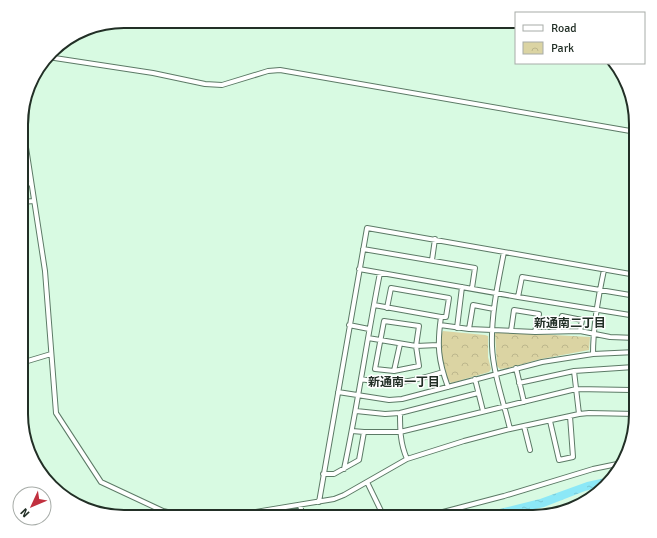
<svg xmlns="http://www.w3.org/2000/svg" width="657" height="538" viewBox="0 0 657 538" font-family="Signika,'Noto Sans JP',sans-serif">
<style>
.park{fill:url(#park-crowns)}
.water{fill:url(#water-ripples)}
.lines{fill:none;stroke-linecap:round;stroke-linejoin:round}
.minor-casing{stroke:#5c7a66;stroke-width:6}
.minor{stroke:#fff;stroke-width:4}
.labels{text-anchor:middle;dominant-baseline:central;stroke-width:3;stroke-linejoin:round;paint-order:stroke}
.neighbourhood-label{font-size:12px;font-weight:bold;fill:#222f26;stroke:#fff}
.rim{fill:none;stroke:#222f26;stroke-width:2}
</style>
<defs>
<pattern id="park-crowns" width="20" height="18" patternUnits="userSpaceOnUse"><rect width="20" height="18" fill="#dbd4a3"/><path d="M2 6a3 3 0 1 1 6 0M12 15a3 3 0 1 1 6 0" fill="none" stroke="#bcb68c"/></pattern>
<pattern id="water-ripples" width="26" height="14" patternUnits="userSpaceOnUse"><rect width="26" height="14" fill="#8ce8f7"/><path d="M2 4q2-2 4 0t4 0M15 11q2-2 4 0t4 0" fill="none" stroke="#78c7d4"/></pattern>
</defs>
<rect width="100%" height="100%" fill="#d8fae2"/>
<path class="park" d="M443,331L485,335L488,336V357L491,369L489,372L451,383L448,380C445,368 436,342 443,331Z
M497,332L590,337L589,350L541,359L508,368L500,369L497,366L495,334Z"/>
<path class="water" d="M614,476L607,485L585,491L544,507L500,517H467L540,499L587,482Z"/>
<g class="lines">
<g class="minor-casing">
<path id="minor" d="M48,57L153,73L205,84L222,85L268,71L280,70L636,132
M28,92L25,141L45,271L56,413L101,482L163,511L172,513L243,514L334,499L344,495L407,459L464,441L510,429L579,414L589,413L636,414
M22,185L31,183
M22,202L34,201
M363,249L475,268L472,288
M504,252C498,283 491,314 492,346C493,373 504,403 510,429
M432,260L435,239
M359,269L518,297L636,316
M518,297L522,277L636,296
M374,305L441,317C437,345 438,360 448,387
M387,308L391,288L449,298L446,317H441
M384,321L419,326L416,346L419,366L394,371L375,369Z
M349,325L369,329
M440,325L469,329L535,332L580,331L610,337L636,338
M457,328L462,287
M469,329L473,305L494,309
M511,331L514,310L539,314L535,332
M558,331L562,316L582,320L580,331
M368,338L416,346L438,345
M593,354C593,325 598,298 604,270
M21,363L51,354
M516,368L524,402
M394,371L400,344
M574,371L579,414
M361,379C395,386 410,382 443,372
M475,379L483,411
M519,383L574,371L634,367
M338,392L389,400L402,399L542,362L593,354L636,352
M356,411L385,414L400,413L478,393
M400,413C400,429 400,443 407,459
M550,421L559,460L573,457L570,416
M524,426L530,450
M352,431L364,432H400L576,389L631,390L636,358
M344,469C358,404 367,338 380,273
M323,474H334L359,460L364,432
M367,482L384,517
M319,502L367,228L636,275
M300,505L303,517
M417,517L443,512L504,496L593,469L622,463"/>
</g>
<use href="#minor" class="minor"/>
</g>
<g class="labels">
<g class="neighbourhood-label">
<text x="570" y="323">新通南二丁目</text>
<text x="404" y="382">新通南一丁目</text>
</g>
</g>
<path d="M0 0H657V538H0ZM124 28H533A96 96 0 0 1 629 124V414A96 96 0 0 1 533 510H124A96 96 0 0 1 28 414V124A96 96 0 0 1 124 28Z" fill="#fff" fill-rule="evenodd"/>
<path class="rim" d="M124 28H533A96 96 0 0 1 629 124V414A96 96 0 0 1 533 510H124A96 96 0 0 1 28 414V124A96 96 0 0 1 124 28Z"/>
<rect x="515" y="12" width="130" height="52" fill="#ffffff" stroke="#a7aca8"/>
<rect x="523" y="25" width="20" height="6" fill="#ffffff" stroke="#a7aca8"/>
<text x="551" y="32" font-size="12" fill="#222f26">Road</text>
<rect x="523" y="42" width="20" height="12" fill="url(#park-crowns)" stroke="#a7aca8"/>
<text x="551" y="52" font-size="12" fill="#222f26">Park</text>
<g transform="translate(32 506) rotate(226)"><circle r="19" fill="#ffffff" stroke="#a7aca8"/>
<path d="M0-3L7 15L0 10L-7 15Z" fill="#c1303f"/>
<text y="-6" font-size="11" font-weight="bold" text-anchor="middle" fill="#222f26">N</text>
</g>
</svg>
